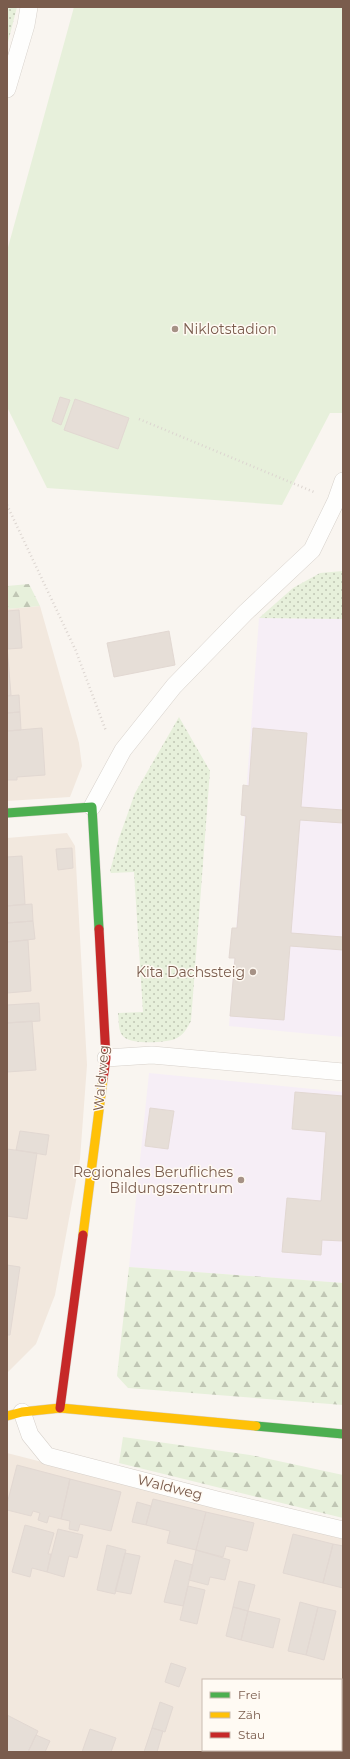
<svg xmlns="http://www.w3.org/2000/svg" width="350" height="1759" viewBox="0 0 350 1759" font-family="Montserrat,sans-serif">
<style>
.residential{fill:#f2e8de;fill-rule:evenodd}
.education{fill:#f6eef6}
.grass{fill:url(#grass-dots)}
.forest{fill:url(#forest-firs)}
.pitch{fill:#e7f0db}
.building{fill:#e6ded7;stroke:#e2d8d2}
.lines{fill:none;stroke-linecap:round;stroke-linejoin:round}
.lane-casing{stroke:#d7d1cb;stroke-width:18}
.fast-casing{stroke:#d9d2cb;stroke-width:10}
.slow-casing{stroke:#d9d2cb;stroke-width:10}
.jam-casing{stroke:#d9d2cb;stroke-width:10}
.path{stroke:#dcd5d0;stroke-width:2.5;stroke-dasharray:1 3;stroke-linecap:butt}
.lane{stroke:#fefefd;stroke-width:17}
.fast{stroke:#4caf50;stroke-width:9}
.slow{stroke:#ffc107;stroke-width:9}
.jam{stroke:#c62828;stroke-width:9}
.poi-dot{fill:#a69286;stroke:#fffaf3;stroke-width:1.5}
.labels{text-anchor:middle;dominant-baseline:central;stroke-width:3;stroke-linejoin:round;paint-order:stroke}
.poi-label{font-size:14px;fill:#7a5c4d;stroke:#fffaf3;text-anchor:end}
.street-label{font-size:14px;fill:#7a5c4d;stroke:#fffaf3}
</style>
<defs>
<pattern id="grass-dots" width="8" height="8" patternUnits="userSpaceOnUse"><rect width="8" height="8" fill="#e7f0db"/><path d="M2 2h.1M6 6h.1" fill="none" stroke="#c0c6b4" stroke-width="1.8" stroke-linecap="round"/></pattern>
<pattern id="forest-firs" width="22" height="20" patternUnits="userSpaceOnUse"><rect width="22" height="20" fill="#e7f0db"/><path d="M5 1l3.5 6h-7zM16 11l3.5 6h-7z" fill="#c0c6b4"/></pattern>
</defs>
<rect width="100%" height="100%" fill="#f9f5f0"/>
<path class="residential" d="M40,606L79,743L82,766L70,797L7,801V609Z
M67,833L75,846L87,1065L80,1159L55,1295L36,1344L7,1373V838Z
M7,1453L343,1539V1752H7ZM203,1680H341V1750H203Z"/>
<path class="education" d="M259,618L343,619V1037L229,1026Z
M149,1073L343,1092V1283L129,1267Z"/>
<path class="grass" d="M7,7H17L7,46Z
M343,571V619L259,618L293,588L320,573Z
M179,717L210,771L191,1021C187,1028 184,1035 175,1039C165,1043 128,1045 122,1035C118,1029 119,1020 118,1013L143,1012L134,872L111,873L110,871L119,838L135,793Z"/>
<path class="forest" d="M29,584L40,606L7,609V586Z
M129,1267L343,1283V1405L128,1388L117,1376Z
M123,1437L250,1455L343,1475V1518L119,1463Z"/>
<path class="pitch" d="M74,7H343V413H330L282,505L47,488L7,407V251Z"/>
<path class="building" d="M60,397L70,400L61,425L52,421Z
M75,399L129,418L118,449L64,430Z
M19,610L22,648L8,649L7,611Z
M169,631L175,665L114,677L107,643Z
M7,646L11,695L7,696Z
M19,695L20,712L7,713V696Z
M20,712L21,730L7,731V713Z
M42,728L45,775L17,777V780H7V731Z
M253,728L307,733L301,807L343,810V823L300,820L291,933L343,937V950L290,946L284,1020L230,1016L235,958H229L232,928H237L246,816L241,815L243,785L249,786Z
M72,848L73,868L58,870L56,849Z
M22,856L25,904L7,906V857Z
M32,904L33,921L7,923V906Z
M33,921L35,939L7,942V923Z
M28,940L31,991L7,993V942Z
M39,1003L40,1021L7,1023V1005Z
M32,1021L36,1070L7,1072V1023Z
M295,1092L343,1096V1241L322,1240L321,1255L282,1252L287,1198L321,1201L326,1132L292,1129Z
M150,1108L174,1111L168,1149L145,1146Z
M20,1131L49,1135L46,1155L16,1150Z
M7,1149L37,1153L27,1219L7,1216Z
M7,1265L20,1267L10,1335H7Z
M17,1465L70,1479L61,1519L49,1516L47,1523L38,1520L40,1513L33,1511L31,1516L7,1510V1504Z
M70,1479L121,1492L111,1531L80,1524L78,1531L69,1529L70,1521L61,1519Z
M153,1499L206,1512L196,1550L167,1543L170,1531L146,1525Z
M137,1502L151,1506L146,1525L132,1522Z
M206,1512L254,1523L247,1551L226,1546L223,1557L196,1550Z
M25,1525L54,1533L48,1554H51L47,1572L32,1568L30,1577L12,1572Z
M58,1529L83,1535L77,1558L69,1556L64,1577L47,1572Z
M293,1534L333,1544L323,1583L283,1573Z
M333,1544L343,1546V1588L323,1583Z
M107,1545L126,1550L115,1594L97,1590Z
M196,1550L230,1560L225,1580L210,1577L208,1585L189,1580Z
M125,1553L140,1556L131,1594L115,1591Z
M175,1560L193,1565L183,1606L164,1602Z
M239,1581L255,1585L248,1611L233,1607Z
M188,1586L205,1590L197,1624L180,1620Z
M300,1602L318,1607L306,1655L288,1651Z
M233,1607L248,1611L241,1640L226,1636Z
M318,1607L336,1611L324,1660L306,1655Z
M248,1611L280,1619L273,1648L241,1640Z
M171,1663L186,1668L179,1687L165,1682Z
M160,1702L173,1707L165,1732L152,1728Z
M7,1715L38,1731L28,1752H7Z
M152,1728L163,1731L157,1752H144Z
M90,1729L116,1738L111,1752H82Z
M36,1735L50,1741L45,1752H28Z"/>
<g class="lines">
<g class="lane-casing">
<path id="lane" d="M7,89L26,25L29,7
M92,807L123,750L174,686L245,613L312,550L336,501L343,481
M106,1058L152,1055L343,1072
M22,1412L30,1435L47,1456L217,1500L343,1530"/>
</g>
<g class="fast-casing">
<path id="fast" d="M7,813L92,807L99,929
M256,1426L343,1434"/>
</g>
<g class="slow-casing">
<path id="slow" d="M83,1235L103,1079
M7,1416L22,1412L60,1408L256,1426"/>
</g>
<g class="jam-casing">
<path id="jam" d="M99,929L106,1058L103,1079
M60,1408L83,1235"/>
</g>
<path class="path" d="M139,419L314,492
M7,505L76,651L106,731"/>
<use href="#lane" class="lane"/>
<use href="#fast" class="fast"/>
<use href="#slow" class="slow"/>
<use href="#jam" class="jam"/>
</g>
<g class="poi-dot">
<circle cx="175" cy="329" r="4"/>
<circle cx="253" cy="972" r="4"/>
<circle cx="241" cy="1180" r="4"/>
</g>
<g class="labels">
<g class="poi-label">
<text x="183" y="329" text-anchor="start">Niklotstadion</text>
<text x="245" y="972">Kita Dachssteig</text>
<text x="233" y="1172">Regionales Berufliches<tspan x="233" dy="16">Bildungszentrum</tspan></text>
</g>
<g class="street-label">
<text transform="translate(101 1078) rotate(-85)">Waldweg</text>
<text transform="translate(170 1487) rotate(14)">Waldweg</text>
</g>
</g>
<rect width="350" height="1759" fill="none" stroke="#7a5c4d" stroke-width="16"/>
<rect x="202" y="1679" width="140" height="72" fill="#fffaf3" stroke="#cabbb1"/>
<rect x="210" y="1692" width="20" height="6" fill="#4caf50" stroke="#cabbb1"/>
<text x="238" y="1699" font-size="12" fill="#7a5c4d">Frei</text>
<rect x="210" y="1712" width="20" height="6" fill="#ffc107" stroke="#cabbb1"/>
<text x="238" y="1719" font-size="12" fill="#7a5c4d">Zäh</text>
<rect x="210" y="1732" width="20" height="6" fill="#c62828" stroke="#cabbb1"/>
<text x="238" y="1739" font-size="12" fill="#7a5c4d">Stau</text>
</svg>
